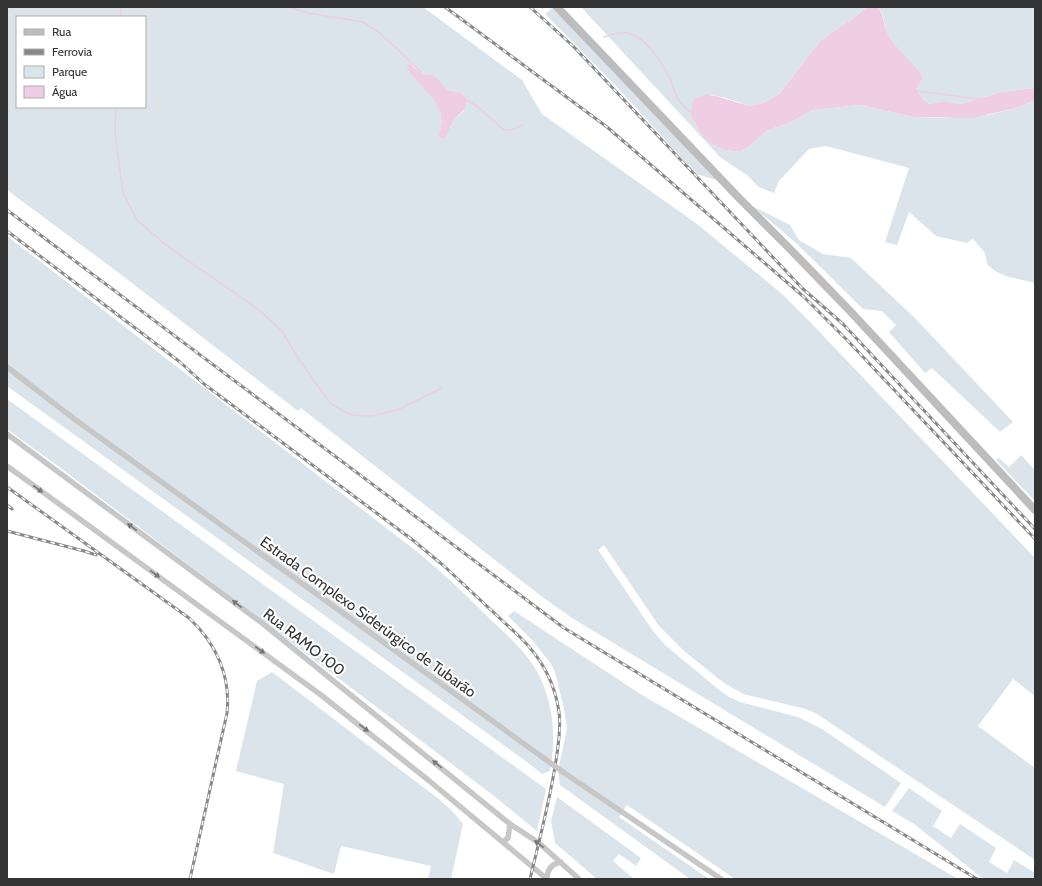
<svg xmlns="http://www.w3.org/2000/svg" width="1042" height="886" viewBox="0 0 1042 886" font-family="Cabin,sans-serif">
<style>
.green{fill:#dae4ea;fill-rule:evenodd}
.water{fill:#efcde5}
.lines{fill:none;stroke-linecap:round;stroke-linejoin:round}
.stream{stroke:#efcde5;stroke-width:1.5}
.street{stroke:#c7c7c7;stroke-width:5.5}
.secondary{stroke:#bdbdbd;stroke-width:8}
.rail-casing{stroke:#888;stroke-width:3}
.rail{stroke:#fff;stroke-width:1.5;stroke-dasharray:4.5;stroke-linecap:butt}
.street-bridge{stroke:#c7c7c7;stroke-width:5.5}
.oneway{fill:#767676}
.labels{text-anchor:middle;dominant-baseline:central;stroke-width:4;stroke-linejoin:round;paint-order:stroke}
.street-label{font-size:15px;fill:#333;stroke:#fff}
</style>
<rect width="100%" height="100%" fill="#fff"/>
<path class="green" d="M7,7H423L522,80L542,114L697,224L781,293L812,324L1035,558V696L1013,679L978,726L1035,768V860L817,714L806,709L743,694L724,683L684,651L659,626L604,545L598,550L653,631L665,645L718,689L729,697L740,702L798,717L822,729L901,783L885,807L572,618L541,596L301,408L298,411L119,273L7,190ZM17,17H145V107H17ZM412,65L422,74L436,77L449,91L464,111L452,121L450,128L440,132C444,123 440,106 435,99C433,96 430,95 428,92C422,84 417,74 412,65Z
M553,7H556L717,180L696,174L619,89L545,14Z
M581,7H867L855,17L821,40L779,94L769,100L760,104L749,106L726,98L711,95L694,121L701,134L707,141L726,150L739,152L748,147L768,130L789,123L813,110L860,105L913,117L941,118L987,115L1016,108L1035,100V283L1006,276L995,271L987,264L985,253L973,239L967,243L936,236L909,212L897,245L885,242L909,168L826,146L809,149L779,181L774,193L759,187L747,175L721,158Z
M878,7H1035V88L1002,92L961,104L945,101L929,104L923,99L916,89L922,80C911,66 899,52 889,36C883,27 885,15 878,7Z
M752,206L790,225L799,240L823,254L851,258L915,318L1013,422L1000,432L932,368L925,373L889,332L896,325L882,311L863,309L795,242Z
M7,236L420,554C443,573 464,593 485,614C501,630 521,646 533,665C553,696 557,735 550,771L542,774L527,762L7,386Z
M7,399L546,789L537,831L494,796L58,466L7,429Z
M1021,455L1035,470V501L996,460L999,458L1009,467Z
M514,611L642,695L958,879H735L627,805L619,817L709,879H690L560,785L558,771L567,728L564,709L555,672L551,664L533,641L508,616Z
M272,672L440,800L454,813L463,824L451,879H428L431,866L341,846L334,874L273,853L284,784L236,771L257,681Z
M909,788L942,811L933,826L951,838L960,824L996,848L989,862L1007,873L1014,860L1035,873V879H985L981,877L914,824L892,811Z
M557,797L641,858L636,866L619,854L613,861L634,879H597L555,843L551,821Z"/>
<path class="water" d="M867,7H878C884,15 883,26 889,36C897,50 911,61 921,74L922,80L916,89L923,99L929,104L945,101L961,104L1002,92L1035,88V100L1016,108L972,118L913,117L860,105L813,110L789,123L768,130L748,147L739,152L726,150L718,147L707,141L701,134L691,116L692,103L695,99L705,95L716,96L749,106L760,104L769,100L779,94L821,40L855,17Z
M410,64L422,74L427,75H432L436,77L449,91L461,93L466,98C467,111 461,111 454,120C450,125 449,132 445,138H440L439,135C447,109 434,100 418,82C414,77 409,73 407,67Z"/>
<g class="lines">
<path class="stream" d="M121,7V17
M287,7L309,13L363,22L377,31L394,46L422,73
M295,9L298,7
M604,37C611,35 620,31 628,33C645,37 660,60 668,75C676,90 675,104 692,112
M917,91L980,99
M465,99L478,107L503,129C510,132 516,129 522,125
M116,107L115,132L123,193L137,220L167,246L259,310L281,330L300,361L331,404L351,415L371,416L397,410L442,388"/>
<path class="street" d="M7,367L73,418L545,759
M7,434L262,623L510,824L539,843L579,879
M7,466L321,695L427,779L547,879
M563,772L721,879
M503,842L508,838L510,824
M547,879C547,870 551,864 561,862"/>
<path class="secondary" d="M557,7L739,198L790,249L850,311L1035,510"/>
<g class="rail-casing">
<path id="rail" d="M445,7L607,127L804,297L848,341L1035,539
M530,7L573,46L802,288L843,324L1035,529
M7,210L564,628L977,879
M7,231L180,362L204,384L414,541L444,566L521,638C541,658 555,683 559,712C561,726 559,740 557,754C551,797 540,837 530,879
M7,487L189,618C216,643 231,676 227,713L190,879
M7,505L12,509
M7,531L84,551L96,555"/>
</g>
<use href="#rail" class="rail"/>
<path class="street-bridge" d="M545,759L563,772"/>
</g>
<defs><path id="oneway-solid" d="M-6-.8H1V-3.2L6.5 0L1 3.2V.8H-6Z"/></defs>
<g class="oneway">
<use href="#oneway-solid" transform="translate(38 489) rotate(36)"/>
<use href="#oneway-solid" transform="translate(132 527) rotate(-143)"/>
<use href="#oneway-solid" transform="translate(155 574) rotate(36)"/>
<use href="#oneway-solid" transform="translate(237 604) rotate(-143)"/>
<use href="#oneway-solid" transform="translate(260 650) rotate(36)"/>
<use href="#oneway-solid" transform="translate(364 728) rotate(38)"/>
<use href="#oneway-solid" transform="translate(437 764) rotate(-141)"/>
<use href="#oneway-solid" transform="translate(539 844) rotate(-142)"/>
</g>
<g class="labels">
<g class="street-label">
<text transform="translate(368 617) rotate(36)">Estrada Complexo Siderúrgico de Tubarão</text>
<text transform="translate(304 642) rotate(38)">Rua RAMO 100</text>
</g>
</g>
<rect width="1042" height="886" fill="none" stroke="#333333" stroke-width="16"/>
<rect x="16" y="16" width="130" height="92" fill="#ffffff" stroke="#adadad"/>
<rect x="24" y="29" width="20" height="6" fill="#bdbdbd" stroke="#adadad"/>
<text x="52" y="36" font-size="12" fill="#333333">Rua</text>
<rect x="24" y="49" width="20" height="6" fill="#888888" stroke="#adadad"/>
<text x="52" y="56" font-size="12" fill="#333333">Ferrovia</text>
<rect x="24" y="66" width="20" height="12" fill="#dae4ea" stroke="#adadad"/>
<text x="52" y="76" font-size="12" fill="#333333">Parque</text>
<rect x="24" y="86" width="20" height="12" fill="#efcde5" stroke="#adadad"/>
<text x="52" y="96" font-size="12" fill="#333333">Água</text>
</svg>
